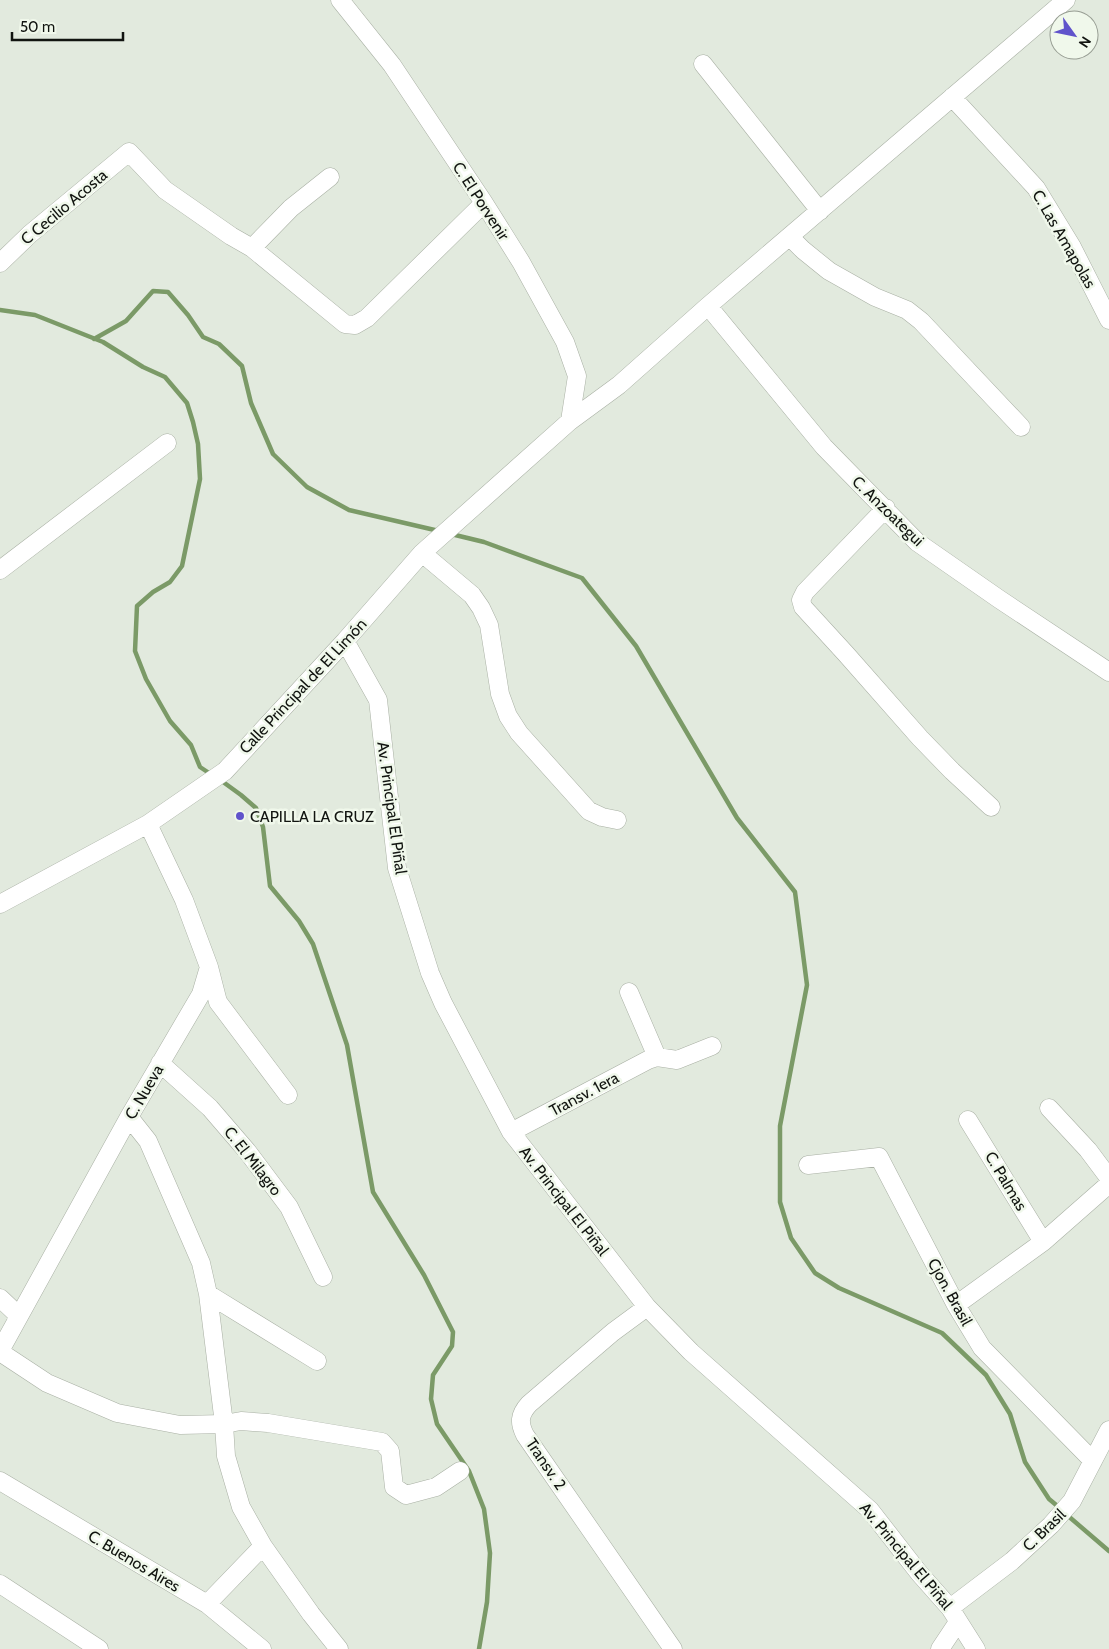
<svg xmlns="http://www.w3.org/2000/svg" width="1109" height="1649" viewBox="0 0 1109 1649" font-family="Cabin,sans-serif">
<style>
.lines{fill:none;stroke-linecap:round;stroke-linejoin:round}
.stream{stroke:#7b9a67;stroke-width:4.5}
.street-casing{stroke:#a9b0a4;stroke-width:19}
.street{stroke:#fff;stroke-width:18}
.poi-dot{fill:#6053cb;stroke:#f0f8eb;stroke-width:2}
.labels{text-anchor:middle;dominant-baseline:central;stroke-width:5;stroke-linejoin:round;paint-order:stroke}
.street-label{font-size:16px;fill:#111410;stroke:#f0f8eb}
.poi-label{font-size:16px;fill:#111410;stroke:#f0f8eb;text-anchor:start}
</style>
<rect width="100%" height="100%" fill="#e2eade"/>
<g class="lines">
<path class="stream" d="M0,310L35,315L103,342L143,367L165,377L187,403L193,422L198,444L200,479L182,566L170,582L153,592L137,606L135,651L146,679L170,721L191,745L200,767L212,775
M94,339L126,321L153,291L168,292L188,315L203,337L219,344L242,366L251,403L273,454L307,487L349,510L439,531
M451,534L484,542L582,578L636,646L737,818L795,892L807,985L780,1126V1202L791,1238L815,1273L839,1288L942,1333L986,1375L1010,1414L1025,1462L1049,1499L1061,1509
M219,779L241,795L256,808L263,827L270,886L299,921L313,944L347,1045L373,1192L424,1275L453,1332L452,1346L433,1375L431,1399L437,1424L469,1471L484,1509L490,1553L487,1602L479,1649
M1067,1515L1109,1551"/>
<g class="street-casing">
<path id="street" d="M340,0L392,65L484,203L521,262L565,342L577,376L570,421
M703,64L820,211
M952,97L1036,188L1072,247L1109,320
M790,237L803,250L829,271L875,297L907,310L921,321L1021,427
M252,248L291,208L330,177
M0,263L30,234L129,152L165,190L231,236L252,248L345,324L355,325L367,318L484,203
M708,306L824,447L917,542L999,599L1109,672
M886,508L805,592L801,600L803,607L846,654L920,738L952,771L991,807
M422,553L472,595L481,608L489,625L500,694L508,716L519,733L589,811L602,817L617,820
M0,570L167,443
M345,641L378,700L397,868L430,973L443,1003L511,1132L647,1307L691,1352L870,1510L919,1573L950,1608L976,1649
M0,904L148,824L225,771L345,641L422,553L570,421L619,385L708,306L1066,0
M209,967L218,1002L288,1095
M629,992L657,1057
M160,1063L210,1108L247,1151L289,1207L323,1277
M1049,1108L1088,1150L1109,1178
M129,1117L148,1141L201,1263L208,1294L224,1424L226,1456L241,1507L263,1546L311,1614L339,1649
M968,1120L1043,1242
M511,1132L648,1060L657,1057L677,1060L712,1046
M808,1165L879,1157L956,1305L982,1348L1093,1461
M208,1294L317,1361
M0,1298L19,1316
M956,1305L1043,1242L1109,1184
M647,1307L613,1332L529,1404C519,1415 519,1423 525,1435L673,1649
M0,1351L129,1117L201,994L209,967L184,900L148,824
M0,1352L47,1383L117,1413L180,1425L224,1424L241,1421L268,1423L382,1442L390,1451L394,1487L406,1495L436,1487L460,1471
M0,1481L207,1604L262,1649
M0,1584L99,1649
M207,1604L263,1546
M950,1608L1012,1561L1051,1525L1072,1501L1109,1430
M940,1649L958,1622"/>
</g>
<use href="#street" class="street"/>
</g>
<circle class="poi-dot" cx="240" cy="816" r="5"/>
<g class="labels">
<g class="street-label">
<text transform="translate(481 201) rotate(57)">C. El Porvenir</text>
<text transform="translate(64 207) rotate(-40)">C Cecilio Acosta</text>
<text transform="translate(1064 239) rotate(60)">C. Las Amapolas</text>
<text transform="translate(888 511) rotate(44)">C. Anzoategui</text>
<text transform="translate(303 686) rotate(-47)">Calle Principal de El Limón</text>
<text transform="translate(392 808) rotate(82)">Av. Principal El Piñal</text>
<text transform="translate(144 1092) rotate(-60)">C. Nueva</text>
<text transform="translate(584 1094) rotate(-28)">Transv. 1era</text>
<text transform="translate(253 1161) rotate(52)">C. El Milagro</text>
<text transform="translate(1006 1181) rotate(59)">C. Palmas</text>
<text transform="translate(564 1201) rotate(52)">Av. Principal El Piñal</text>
<text transform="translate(950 1292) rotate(61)">Cjon. Brasil</text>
<text transform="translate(546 1464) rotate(56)">Transv. 2</text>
<text transform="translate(1044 1530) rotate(-44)">C. Brasil</text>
<text transform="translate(906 1556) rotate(50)">Av. Principal El Piñal</text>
<text transform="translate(134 1561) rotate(31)">C. Buenos Aires</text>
</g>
<g class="poi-label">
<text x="250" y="816">CAPILLA LA CRUZ</text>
</g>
</g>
<g transform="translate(1074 35) rotate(123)"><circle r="24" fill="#f0f8eb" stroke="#979d93"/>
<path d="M0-4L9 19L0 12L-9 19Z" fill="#6053cb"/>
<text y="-8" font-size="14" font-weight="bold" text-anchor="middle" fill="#111410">N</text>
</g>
<path d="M12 32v8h111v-8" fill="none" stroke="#111410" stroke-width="2.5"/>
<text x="20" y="32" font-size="15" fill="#111410" stroke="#f0f8eb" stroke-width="4" paint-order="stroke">50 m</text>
</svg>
